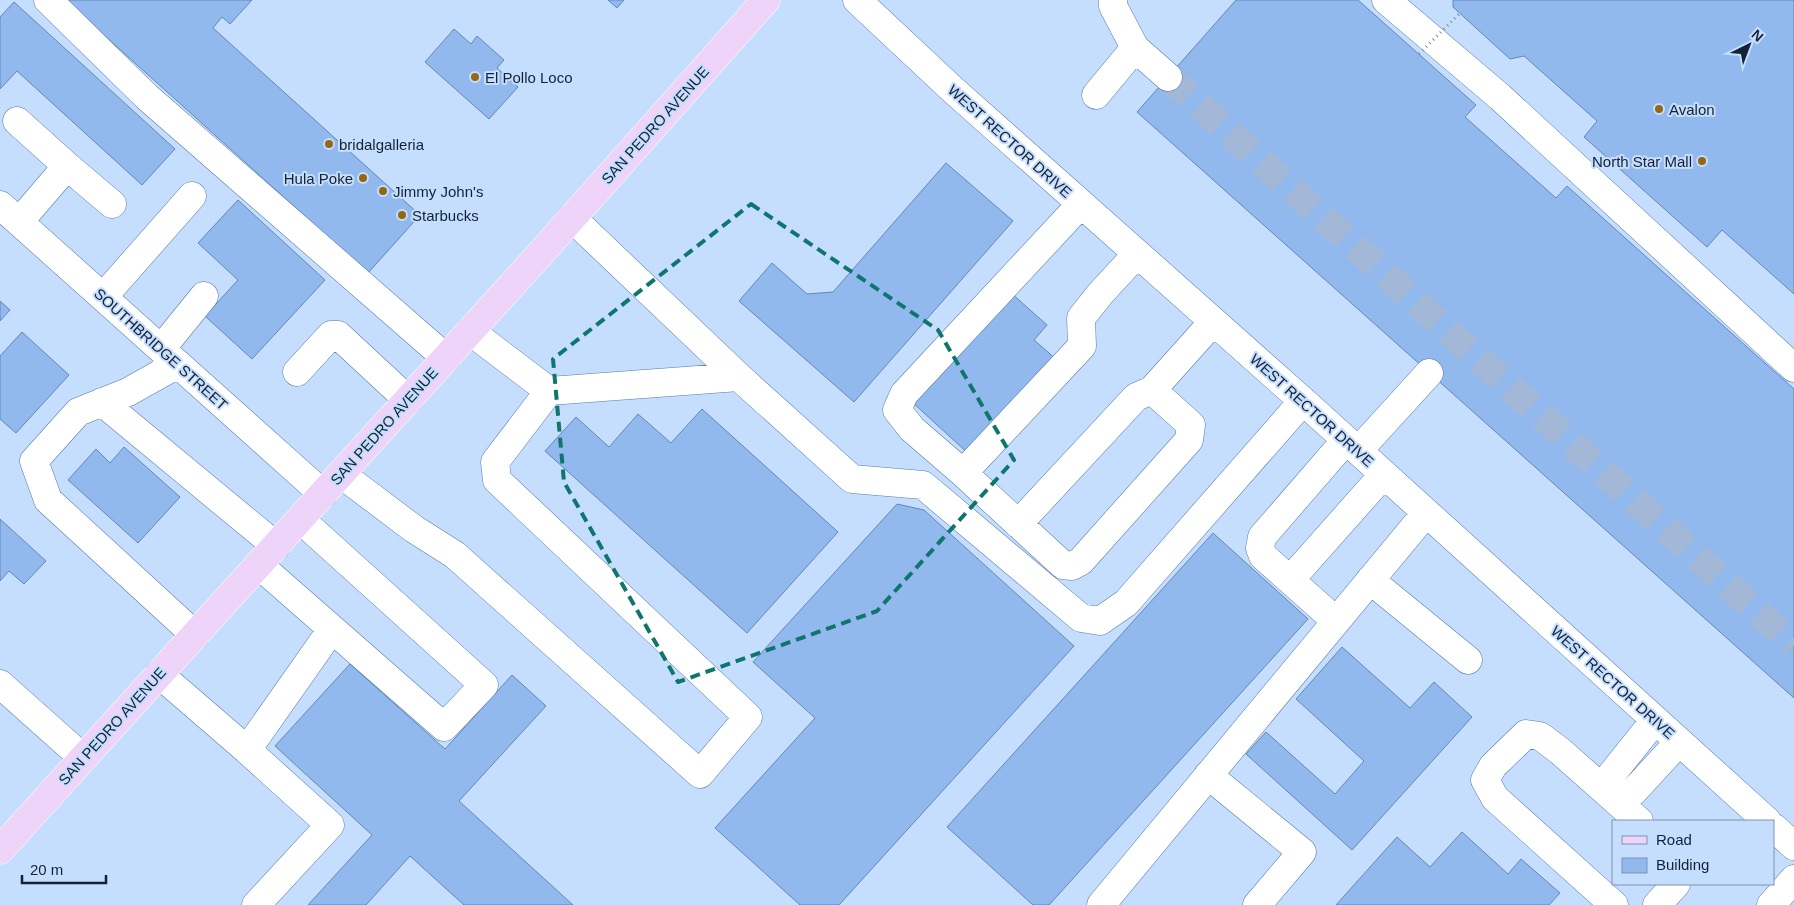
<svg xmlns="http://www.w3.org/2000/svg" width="1794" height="905" viewBox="0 0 1794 905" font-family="Arial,sans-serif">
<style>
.building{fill:#92b9ee;stroke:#6287b8}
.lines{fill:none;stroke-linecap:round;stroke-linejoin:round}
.minor-tunnel{stroke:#a2b8d6;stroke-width:28;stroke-dasharray:28 14;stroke-linecap:butt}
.minor-casing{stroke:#557aab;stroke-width:29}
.major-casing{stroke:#fff;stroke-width:29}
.minor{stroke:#fff;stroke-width:28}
.major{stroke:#efd4fa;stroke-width:28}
.path-bridge{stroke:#768aa4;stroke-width:3;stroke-dasharray:1 4;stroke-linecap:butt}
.marked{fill:none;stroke:#0f766e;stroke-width:4;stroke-dasharray:10 6;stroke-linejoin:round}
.poi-dot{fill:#946714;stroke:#c6defe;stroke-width:2}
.labels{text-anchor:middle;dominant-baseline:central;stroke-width:4;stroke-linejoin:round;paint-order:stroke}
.poi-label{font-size:15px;fill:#132236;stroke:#c6defe;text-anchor:start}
.street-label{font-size:15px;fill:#132236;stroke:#c6defe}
</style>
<rect width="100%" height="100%" fill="#c6defe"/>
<path class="building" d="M65,0H252L230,24L222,17L213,28L420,215L368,273Z
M608,0H624L617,8Z
M1236,0H1358L1476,105L1465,117L1556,198L1567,186L1794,389V698L1137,112Z
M1453,0H1794V294L1722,230L1707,247L1584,137L1597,121L1524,56L1510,59L1453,7Z
M14,2L175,149L142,185L17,71L0,89V17Z
M454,29L471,44L477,36L504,60L497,68L518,87L489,119L425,62Z
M946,163L1013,221L854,402L739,301L772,263L807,294L833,292Z
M238,200L325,280L252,359L205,316L238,280L198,243Z
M1011,293L1047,325L1034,340L1057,360L971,456L912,402Z
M0,301L10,310L0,321Z
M22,332L69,375L16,433L0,419V356Z
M702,409L838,532L747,633L545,451L576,417L609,447L638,414L671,443Z
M124,447L180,497L138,543L68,480L96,449L110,463Z
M897,504L924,510L1074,646L839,905H800L715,828L815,718L753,662Z
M0,519L46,561L24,584L9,571L0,581Z
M1213,533L1308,619L1049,905H1033L947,827Z
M1342,647L1410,708L1434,682L1472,717L1352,850L1246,754L1266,732L1335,794L1364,761L1296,699Z
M350,664L445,749L512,675L546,706L459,801L573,905H464L410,856L366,905H308L372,835L275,746Z
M1462,832L1508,874L1521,859L1560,893L1549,905H1336L1397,837L1430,867Z"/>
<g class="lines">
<path class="minor-tunnel" d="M1168,77L1794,645"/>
<g class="minor-casing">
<path id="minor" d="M48,0L147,97L446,358
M857,0L952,89L1303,401L1767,821
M1113,0V6L1135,48L1168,77
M1386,0L1500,97L1794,368
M1096,95L1135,48
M17,121L67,166L19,222
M67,166L112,204
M1081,204L904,394L897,410L912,429L963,473L1082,346L1081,318L1100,294L1137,254
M0,205L323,494
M572,218L739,377
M103,297L192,196
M161,349L204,296
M178,364L128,392L78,412L34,461L48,500L195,635
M297,372L331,335H338L408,400
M549,391L739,377L852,479L923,485L1081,618L1100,621L1126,603L1303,401
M102,402L276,546
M1346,440L1262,537L1260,548L1263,556L1290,580L1384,474
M1358,451L1429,373
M963,473L1063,565L1072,566L1081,561L1189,440L1191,425L1152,390L1213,322
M341,474L414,529L455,555L700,774L748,717L497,480L495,462L549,391L470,331
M1018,524L1136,397L1152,390
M259,565L444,727L484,685L300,519
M1290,580L1336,621
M1370,580L1468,660
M159,674L247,750L332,629
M0,684L83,758
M1655,720L1611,775L1612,797L1633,792L1679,742
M247,750L330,825L256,905
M1208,775L1302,852L1257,905
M1773,827L1794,846
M1101,905L1426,513
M1614,905L1495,798L1485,780L1493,766L1526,734L1540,736L1560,751L1639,821
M1657,905L1676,884
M1771,905L1794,879"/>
</g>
<g class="major-casing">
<path id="major" d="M0,850L540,254L766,0"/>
</g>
<use href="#minor" class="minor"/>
<use href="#major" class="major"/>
<path class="path-bridge" d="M1419,54L1460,13"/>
</g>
<path class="marked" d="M751,204L938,330L1014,460L877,611L678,682L564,482L553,359Z"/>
<g class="poi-dot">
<circle cx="475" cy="77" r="5"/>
<circle cx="1659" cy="109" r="5"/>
<circle cx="329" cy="144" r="5"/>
<circle cx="1702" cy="161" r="5"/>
<circle cx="363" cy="178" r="5"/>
<circle cx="383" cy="191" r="5"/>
<circle cx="402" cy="215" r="5"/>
</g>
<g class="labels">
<g class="poi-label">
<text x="485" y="77">El Pollo Loco</text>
<text x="1669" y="109">Avalon</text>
<text x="339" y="144">bridalgalleria</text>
<text x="1692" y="161" text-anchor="end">North Star Mall</text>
<text x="353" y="178" text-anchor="end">Hula Poke</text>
<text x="393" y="191">Jimmy John's</text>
<text x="412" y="215">Starbucks</text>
</g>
<g class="street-label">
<text transform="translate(655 125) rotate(-48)">SAN PEDRO AVENUE</text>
<text transform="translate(1010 141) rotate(42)">WEST RECTOR DRIVE</text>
<text transform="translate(161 349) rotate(42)">SOUTHBRIDGE STREET</text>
<text transform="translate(1312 410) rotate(42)">WEST RECTOR DRIVE</text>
<text transform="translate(384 426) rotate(-48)">SAN PEDRO AVENUE</text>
<text transform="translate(1613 682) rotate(42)">WEST RECTOR DRIVE</text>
<text transform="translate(112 726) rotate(-48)">SAN PEDRO AVENUE</text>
</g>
</g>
<rect x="1612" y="820" width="162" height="65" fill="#c6defe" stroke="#7e93ae"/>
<rect x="1622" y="836" width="25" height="8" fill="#efd4fa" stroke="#7e93ae"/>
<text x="1656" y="845" font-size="15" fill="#132236">Road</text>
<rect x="1622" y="858" width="25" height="15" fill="#92b9ee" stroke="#7e93ae"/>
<text x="1656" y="870" font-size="15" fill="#132236">Building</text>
<g transform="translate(1749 45) rotate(42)" stroke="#c6defe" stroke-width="4" paint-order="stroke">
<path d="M0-4L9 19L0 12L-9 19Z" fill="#132236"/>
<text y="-8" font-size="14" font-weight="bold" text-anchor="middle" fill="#132236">N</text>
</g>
<path d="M22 875v8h84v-8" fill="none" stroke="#132236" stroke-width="2.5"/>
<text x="30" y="875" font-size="15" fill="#132236" stroke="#c6defe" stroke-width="4" paint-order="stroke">20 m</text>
</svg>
